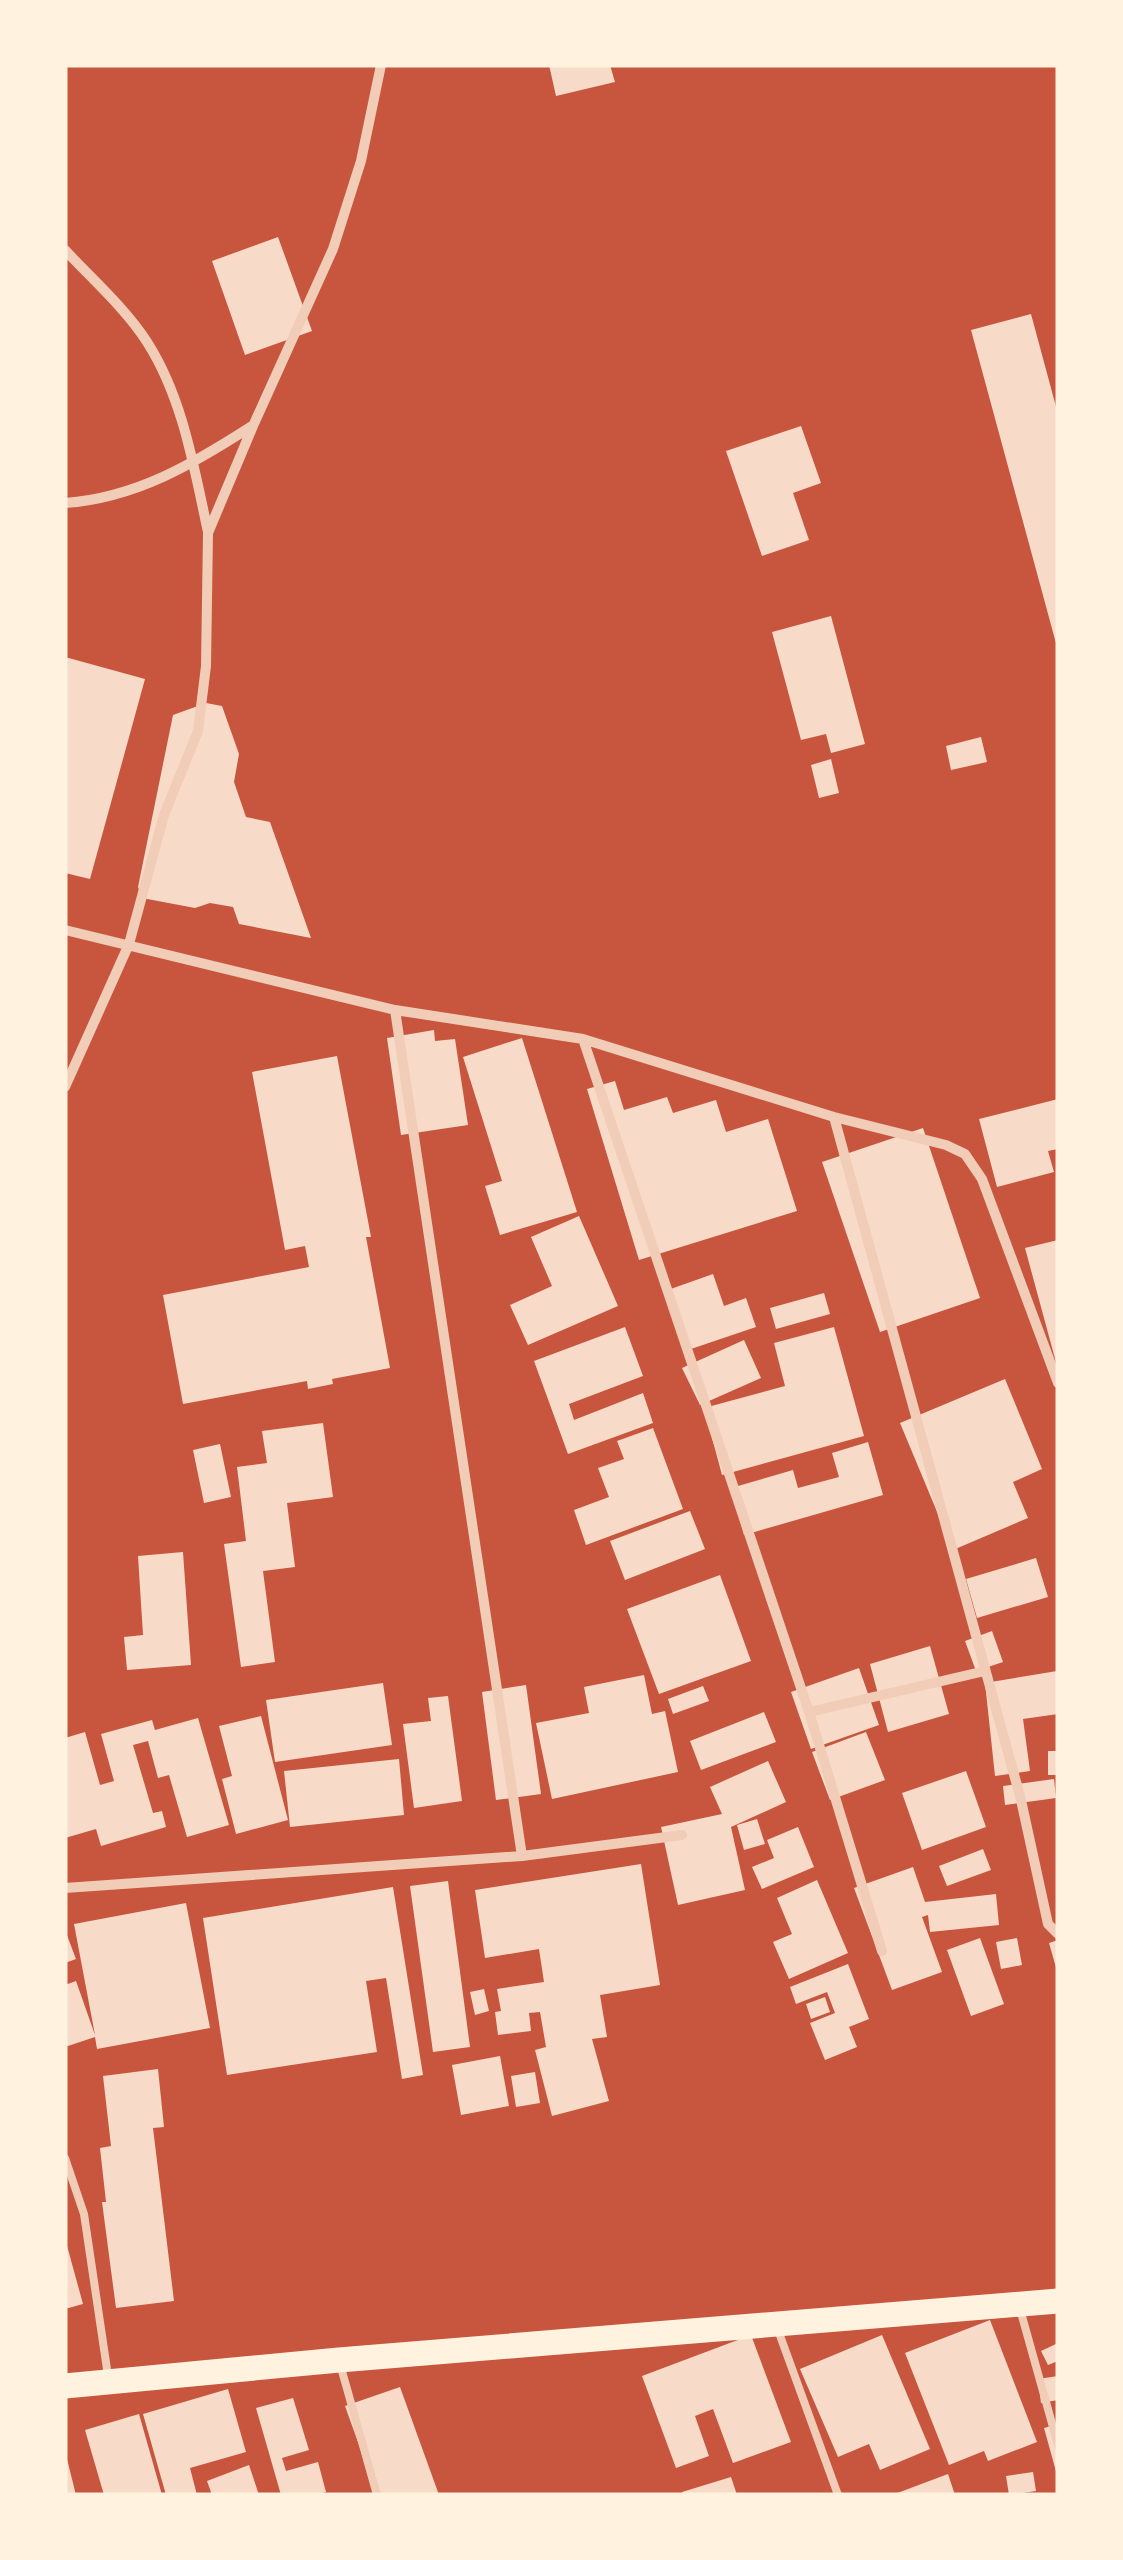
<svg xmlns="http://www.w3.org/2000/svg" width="1123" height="2560" viewBox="0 0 1123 2560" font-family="Figtree,sans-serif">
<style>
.building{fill:#f7dbc8}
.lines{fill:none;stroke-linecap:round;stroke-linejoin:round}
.service{stroke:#f1ccb7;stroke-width:8}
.minor{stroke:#f1ccb7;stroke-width:10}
.primary{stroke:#fff3e0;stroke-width:25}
</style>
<rect width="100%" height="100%" fill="#c8553d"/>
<path class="building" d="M549,65H610L615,82L556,96Z
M278,237L312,331L245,355L212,261Z
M1031,314L1058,414L1057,647L971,330Z
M801,426L821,483L793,493L809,540L762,556L726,451Z
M831,616L865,744L831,753L826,734L801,740L772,632Z
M65,657L145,679L90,879L65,873Z
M206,703L222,706L239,754L234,782L246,817L270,822L311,938L239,924L233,907L210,903L195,908L142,898L138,887L173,715Z
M981,737L987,762L951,770L946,746Z
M831,759L839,793L819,798L811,765Z
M434,1030L435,1041L455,1039L468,1125L401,1135L387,1038Z
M522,1038L577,1212L500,1235L485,1186L502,1181L463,1057Z
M337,1056L371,1237H366L390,1368L332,1379L333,1384L308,1389L307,1381L183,1404L163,1295L309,1267L305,1246L285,1250L252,1072Z
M615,1081L624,1110L667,1097L673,1113L716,1100L726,1132L768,1119L797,1211L639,1260L587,1089Z
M1058,1099V1149L1048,1151L1054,1172L997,1187L979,1119Z
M923,1128L980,1298L880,1332L822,1162Z
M579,1216L618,1306L528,1345L510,1305L552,1286L531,1237Z
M1058,1240V1366H1057L1025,1248Z
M713,1274L724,1306L746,1298L756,1327L685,1351L665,1291Z
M824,1293L830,1314L776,1329L770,1308Z
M625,1327L643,1376L569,1404L574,1420L643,1393L653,1423L568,1454L534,1361Z
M834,1327L864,1436L722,1475L704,1408L785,1386L774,1343Z
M744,1340L761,1378L700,1405L682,1368Z
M1005,1379L1042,1469L1013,1482L1028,1518L953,1550L900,1423Z
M323,1423L333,1497L287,1503L295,1567L263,1571L275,1662L241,1667L224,1544L246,1541L237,1467L267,1463L262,1431Z
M653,1428L683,1509L586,1545L574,1510L609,1497L598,1468L624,1459L617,1441Z
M868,1442L883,1495L744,1535L731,1488L793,1470L798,1488L839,1477L832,1453Z
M220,1444L231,1497L204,1503L193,1450Z
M690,1511L705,1549L625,1580L610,1541Z
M183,1552L191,1665L127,1670L124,1637L143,1635L138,1556Z
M1036,1558L1048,1597L977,1618L966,1579Z
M720,1575L751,1661L659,1694L627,1609Z
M992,1631L1003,1662L976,1671L965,1641Z
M930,1646L949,1714L888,1732L870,1664Z
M859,1668L879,1725L811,1749L791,1692Z
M1057,1671L1058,1714L1023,1719L1030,1771L995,1776L985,1683Z
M644,1675L652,1714L665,1711L678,1772L552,1799L536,1723L589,1713L584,1687Z
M383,1683L392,1745L275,1762L266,1700Z
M526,1685L541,1794L496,1800L482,1692Z
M703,1686L709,1701L673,1714L668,1699Z
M448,1696L462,1801L414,1808L403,1724L431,1721L428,1698Z
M764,1712L776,1742L701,1770L690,1741Z
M261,1716L288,1820L236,1834L222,1779L232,1776L219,1726Z
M198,1718L229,1825L187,1837L169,1775L158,1778L148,1741L133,1745L153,1813L162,1811L166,1827L101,1846L96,1829L65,1838V1738L85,1732L100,1785L114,1781L101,1734L152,1720L155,1730Z
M866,1732L885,1780L830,1800L812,1752Z
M1048,1751H1058V1775H1048Z
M399,1759L404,1815L290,1827L284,1771Z
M768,1761L786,1802L731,1827L745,1890L678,1905L661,1827L722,1814L710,1787Z
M966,1771L986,1827L922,1850L902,1793Z
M1054,1779L1056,1798L1005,1805L1003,1786Z
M757,1819L765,1844L744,1850L737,1825Z
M798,1827L814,1867L762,1889L752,1867L774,1858L767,1840Z
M983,1849L991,1870L947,1886L939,1866Z
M641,1864L660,1985L600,1995L607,2037L592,2039L609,2101L552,2116L535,2050L546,2047L540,2012L529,2013L531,2031L498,2035L495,2012L501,2011L497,1989L544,1982L539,1949L485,1958L475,1890Z
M913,1867L925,1902L996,1894L999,1925L930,1932L928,1915L922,1917L942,1972L892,1990L854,1888Z
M817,1880L848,1953L789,1979L773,1942L792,1934L777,1898Z
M448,1881L470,2047L433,2052L410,1886Z
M393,1887L423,2075L402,2079L386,1978L366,1981L377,2052L227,2075L203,1918Z
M186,1903L210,2028L97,2049L95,2037L65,2047V1985L76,1981L95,2035L74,1924Z
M65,1930L76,1959L65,1963Z
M980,1938L1004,2004L971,2016L947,1950Z
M1017,1938L1022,1965L1001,1969L996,1942Z
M1058,1940V1971H1057L1049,1943Z
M848,1964L869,2019L849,2027L857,2047L825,2060L810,2023L835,2013L827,1992L796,2004L790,1987Z
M484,1989L489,2011L475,2015L470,1992Z
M825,1997L830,2012L811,2019L806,2004Z
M500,2056L509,2106L461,2115L452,2065Z
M158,2069L164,2127L153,2128L174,2301L116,2308L102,2202H106L100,2148L111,2146L103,2076Z
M535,2072L540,2103L516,2107L511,2076Z
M66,2242L83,2304L65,2309V2243Z
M990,2320L1037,2442L988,2461L984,2451L949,2465L905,2353Z
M751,2335L791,2442L733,2463L713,2409L695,2416L709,2456L676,2468L642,2376Z
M882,2335L930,2449L880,2470L869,2444L838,2457L800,2369Z
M1058,2343V2361L1048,2365L1041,2351Z
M1058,2376V2400L1041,2403L1038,2379Z
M400,2387L439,2495H377L345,2406Z
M228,2389L246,2452L190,2468L197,2495H166L143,2414Z
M293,2398L309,2450L282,2458L286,2471L318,2462L326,2492L316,2495H281L256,2408Z
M139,2414L162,2495H104L85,2430Z
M1058,2424V2474L1057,2475L1044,2428Z
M65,2455H66L76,2495H65Z
M249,2465L259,2495H212L207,2481Z
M1033,2472L1036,2491L1009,2495L1006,2476Z
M948,2474L955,2495H892Z
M731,2477L737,2495H683L682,2492Z"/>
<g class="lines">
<path class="service" d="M65,2158L84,2214L108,2376
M1020,2309L1058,2445
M778,2330L838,2495
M340,2364L377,2495"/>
<path class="minor" d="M65,250C92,279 126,309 147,342C183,398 194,468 208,532
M65,503C136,498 193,464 252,426
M65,930L395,1010L583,1039L834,1117L946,1145L965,1154L982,1179L1058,1383
M395,1010L522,1856
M583,1039L809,1712L882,1951
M65,1087L129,944L164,815L198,731L206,666L208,533L253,426L333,249L361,161L381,65
M834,1117L1021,1800L1048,1924L1058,1934
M809,1712L985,1671
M65,1888L522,1856L682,1835"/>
<path class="primary" d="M65,2386L339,2360L1058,2301"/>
</g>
<rect width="1123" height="2560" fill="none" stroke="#fff3e0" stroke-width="135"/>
</svg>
